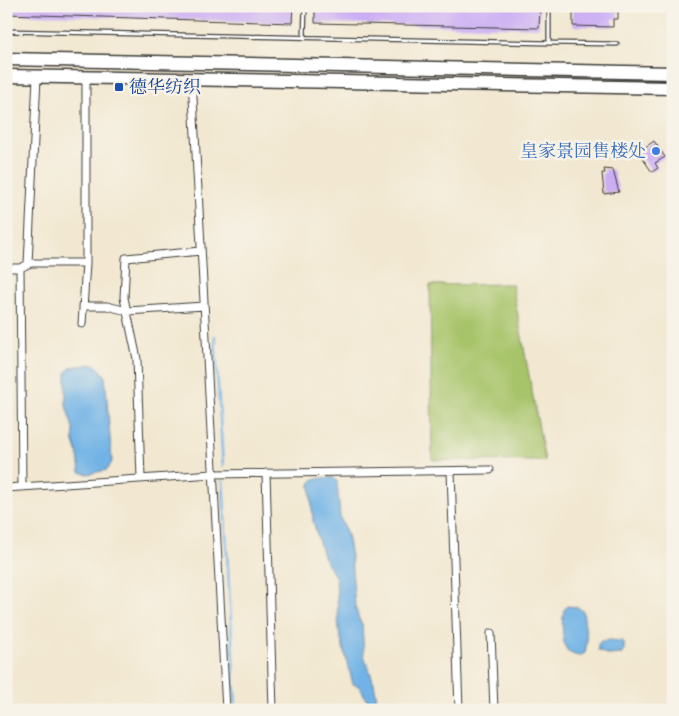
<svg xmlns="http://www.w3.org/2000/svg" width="679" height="716" viewBox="0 0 679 716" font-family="Alegreya,'Noto Serif SC',serif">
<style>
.green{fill:#a8c46a;stroke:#627043}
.water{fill:#71b3e6;stroke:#466881}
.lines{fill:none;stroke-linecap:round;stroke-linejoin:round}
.stream{stroke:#71b3e6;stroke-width:2.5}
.building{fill:#cbadf4}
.lane-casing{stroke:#3c3b37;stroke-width:5.5}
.street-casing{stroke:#3c3b37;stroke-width:9}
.highway-casing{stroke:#3c3b37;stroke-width:15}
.lane{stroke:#fff;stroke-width:3}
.street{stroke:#fff;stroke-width:7}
.highway{stroke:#fff;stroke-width:12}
.transit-dot{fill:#1a4fb4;stroke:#f7f3e8;stroke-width:2}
.shop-dot{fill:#3f7fe0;stroke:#f7f3e8;stroke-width:2}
.labels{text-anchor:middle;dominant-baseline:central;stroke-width:5;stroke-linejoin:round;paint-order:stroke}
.transit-label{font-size:18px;fill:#164399;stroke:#f7f3e8;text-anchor:start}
.shop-label{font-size:18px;fill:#366cbe;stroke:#f7f3e8;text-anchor:end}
</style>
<rect width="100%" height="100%" fill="#f7f3e8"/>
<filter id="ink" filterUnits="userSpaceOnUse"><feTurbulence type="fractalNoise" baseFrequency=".02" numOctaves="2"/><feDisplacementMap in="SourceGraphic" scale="10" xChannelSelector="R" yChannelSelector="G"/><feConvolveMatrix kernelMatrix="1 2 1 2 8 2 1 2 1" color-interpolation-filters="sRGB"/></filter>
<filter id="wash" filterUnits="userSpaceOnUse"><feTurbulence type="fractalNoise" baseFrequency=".0096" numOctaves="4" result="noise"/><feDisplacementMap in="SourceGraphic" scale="20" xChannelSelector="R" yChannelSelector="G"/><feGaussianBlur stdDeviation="1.12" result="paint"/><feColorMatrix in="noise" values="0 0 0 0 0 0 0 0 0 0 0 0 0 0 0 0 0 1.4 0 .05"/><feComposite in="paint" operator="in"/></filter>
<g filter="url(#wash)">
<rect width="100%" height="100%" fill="#f2e8d1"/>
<path class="green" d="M512,284L545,461L432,460L430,285Z"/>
<path class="water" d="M94,364L100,369L105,375L112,462L107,470L88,474L80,472L78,455L73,439L74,431L66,406V373L71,367Z
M333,477L337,481L340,517L347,534L351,557L355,606L359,619L362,624L364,655L374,683L377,700L381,710H373L359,686L353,684L339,632L336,578L323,556L313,521L310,484L314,479Z
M567,606L577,607L583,611L587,641L585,653L579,656C574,655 568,653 566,648C562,641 560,612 567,606Z
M609,640L622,641L624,643V651L622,654L608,655L598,650V644L601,641Z"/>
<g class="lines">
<path class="stream" d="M215,336L223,467
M223,481L236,710"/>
</g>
<g id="blocks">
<path class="building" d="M6,6H293L292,23L6,14Z
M315,6H540L539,28L315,23Z
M573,6H613V11H618V19H613V27L573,26Z
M654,141L665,157L655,163L658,168L652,172L636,149L642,145L644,148Z
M604,169L613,170L619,192L604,194L602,173H605Z"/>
</g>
</g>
<g filter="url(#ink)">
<use href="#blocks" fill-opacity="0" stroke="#3c3b37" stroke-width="1"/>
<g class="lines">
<g class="lane-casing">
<path id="lane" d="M6,31L549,43V6
M304,37L305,6
M549,43L617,44"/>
</g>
<g class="street-casing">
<path id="street" d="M192,79L226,710
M28,264L37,77
M6,268H20L31,263H86
M20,268L22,487
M83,306H107L127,311L204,306
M82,324L86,263V78
M451,471L459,710
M266,473L273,710
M141,479L137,359L124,298L126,258L201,251
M6,488L213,474L490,470
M491,633L494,710"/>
</g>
<g class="highway-casing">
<path id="highway" d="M6,59L673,73
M6,76L673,88"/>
</g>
<use href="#lane" class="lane"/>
<use href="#street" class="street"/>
<use href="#highway" class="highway"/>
</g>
</g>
<rect class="transit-dot" x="114" y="82" width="10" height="10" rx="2.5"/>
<circle class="shop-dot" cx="656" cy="151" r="5"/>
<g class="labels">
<g class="transit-label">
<text x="129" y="87">德华纺织</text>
</g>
<g class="shop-label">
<text x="646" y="151">皇家景园售楼处</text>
</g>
</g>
<rect width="679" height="716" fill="none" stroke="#f7f3e8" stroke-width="25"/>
</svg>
